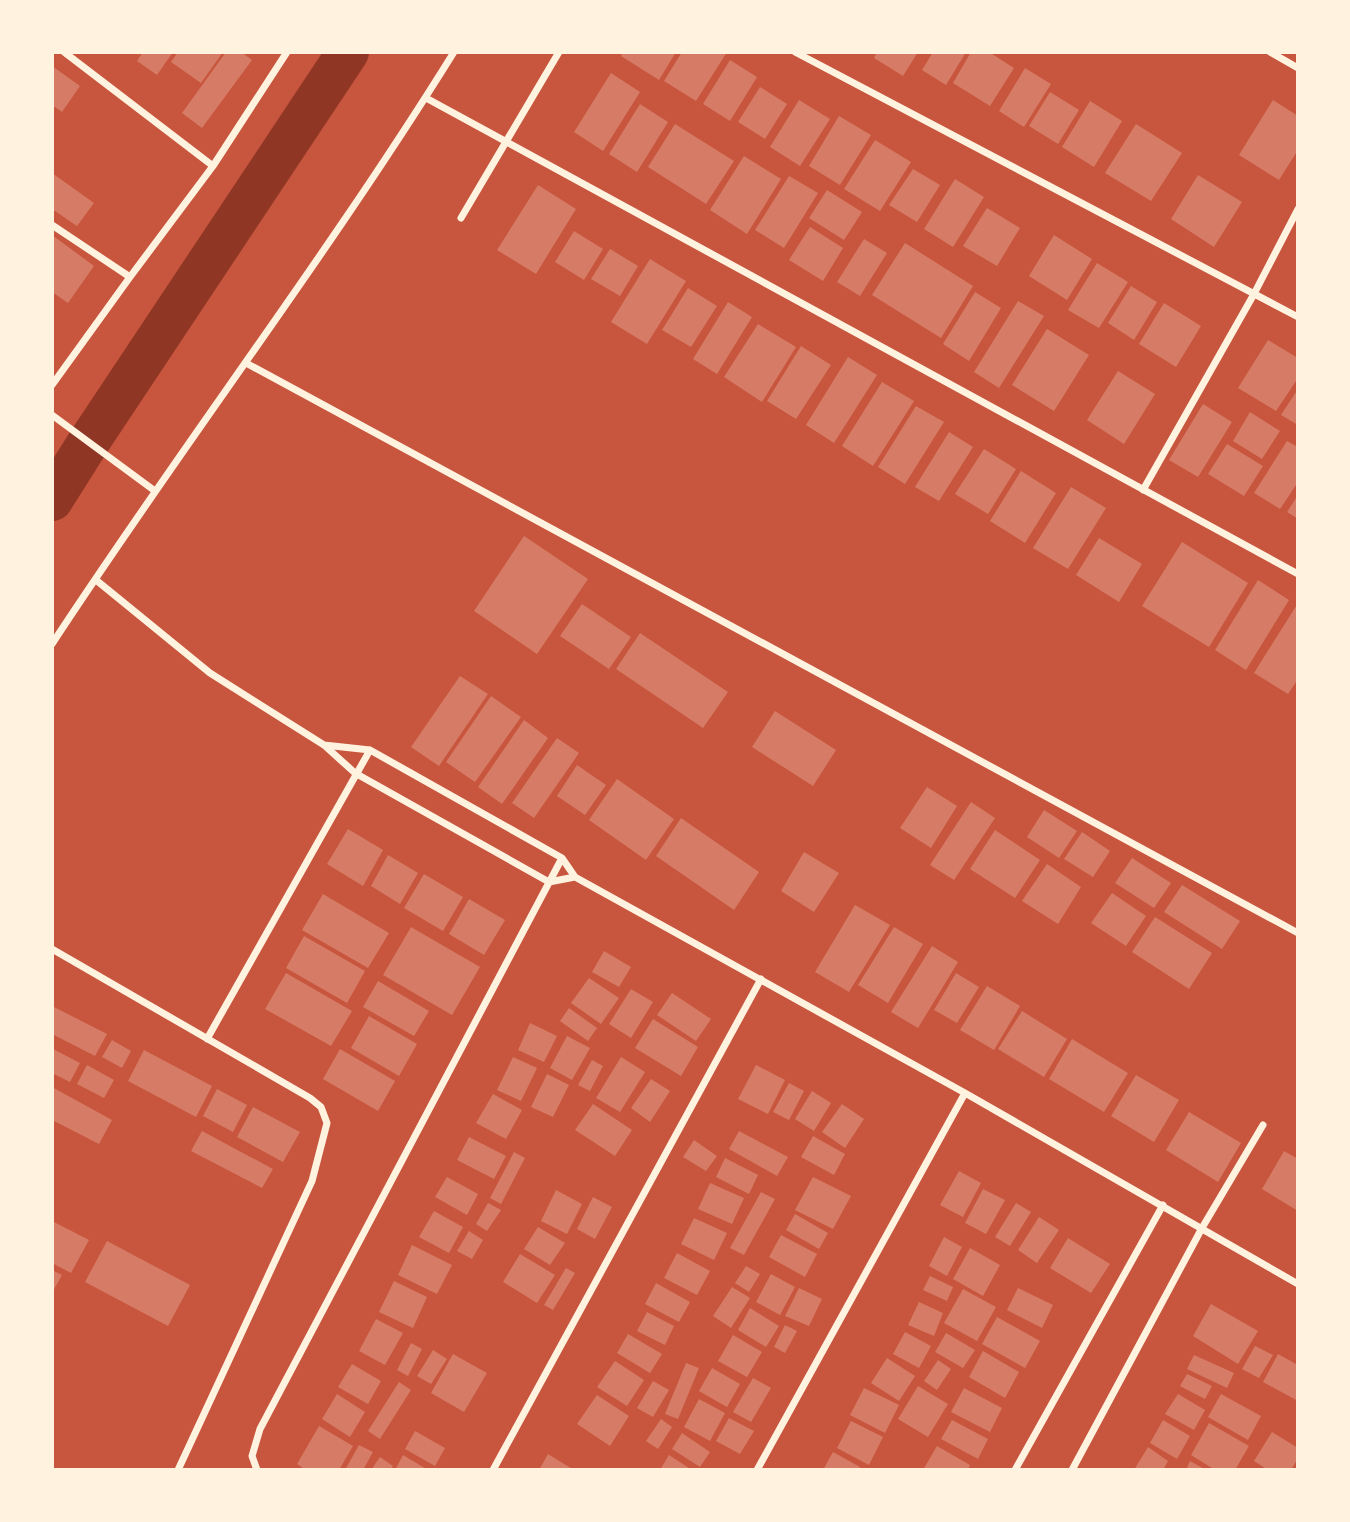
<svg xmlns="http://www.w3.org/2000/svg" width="1350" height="1522" viewBox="0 0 1350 1522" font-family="'Alegreya Sans',sans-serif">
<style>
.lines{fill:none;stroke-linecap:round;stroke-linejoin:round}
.canal{stroke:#8f3625;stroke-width:42}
.building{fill:#d67c66}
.minor{stroke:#fff3e0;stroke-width:7}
</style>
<rect width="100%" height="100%" fill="#c8553d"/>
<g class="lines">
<path class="canal" d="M52,500L86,446L348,52"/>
</g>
<path class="building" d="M143,52H173L157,75L137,61Z
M178,52H223L201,83L171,62Z
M226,52H241L252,60L202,128L182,113Z
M623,52H676L659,80L621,56Z
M682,52H727L696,101L664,81Z
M877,52H918L903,76L874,58Z
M933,52H966L946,85L922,70Z
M971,52H989L1014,68L990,106L953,83Z
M730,60L757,77L730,121L703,104Z
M52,66L80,86L62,112L52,105Z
M1025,68L1051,84L1024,127L999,111Z
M611,73L640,92L603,151L574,132Z
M760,87L787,104L765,139L738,122Z
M1050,92L1079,110L1058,144L1029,126Z
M799,100L830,119L800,166L770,147Z
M1273,100L1298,116V150L1279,180L1239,155Z
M1090,101L1122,121L1094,167L1062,147Z
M640,104L668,122L637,172L609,154Z
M839,116L871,135L840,185L809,166Z
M675,124L734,161L706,204L648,167Z
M1136,124L1182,153L1151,201L1105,173Z
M875,140L911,162L880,211L844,189Z
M744,156L781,179L747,234L710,210Z
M913,169L940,185L917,222L889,205Z
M52,173L94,203L77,226L52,209Z
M1198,175L1242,202L1214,247L1171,219Z
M789,176L818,193L784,248L755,230Z
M955,179L984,197L953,247L924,229Z
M538,185L576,209L536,274L497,250Z
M827,190L862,212L844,240L809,218Z
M987,208L1020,228L997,266L963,246Z
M810,227L843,248L823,281L789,260Z
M574,231L603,249L584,280L555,262Z
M52,235L94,266L68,303L52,292Z
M1054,235L1092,259L1067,300L1029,276Z
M864,239L887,253L860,296L837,282Z
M905,243L973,286L941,338L872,295Z
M610,249L638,266L620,296L591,279Z
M650,259L686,281L647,344L611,322Z
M1097,263L1128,282L1099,328L1068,310Z
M1131,286L1157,302L1134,340L1108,323Z
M688,288L717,306L691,347L662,330Z
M975,292L1001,308L969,361L943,344Z
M1018,301L1044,316L999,388L974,372Z
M728,302L752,317L717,374L693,359Z
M1164,303L1201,326L1176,367L1139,344Z
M758,324L796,347L762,402L724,377Z
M1047,329L1089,355L1054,411L1012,385Z
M1268,340L1298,358V378L1276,411L1238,388Z
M801,346L831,365L796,419L767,401Z
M848,357L877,375L834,443L806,425Z
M1118,371L1155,394L1124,444L1087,420Z
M882,382L914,401L873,466L842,446Z
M1298,389V425L1281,415Z
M1203,404L1232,422L1198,477L1169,460Z
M916,406L944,422L905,484L878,467Z
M1250,412L1280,431L1262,459L1233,441Z
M949,432L973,447L939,501L915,487Z
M1287,441L1298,447V482L1280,509L1254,493Z
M1227,444L1263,466L1244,496L1208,474Z
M984,449L1016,469L988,514L955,494Z
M1021,471L1056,493L1025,543L990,521Z
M1071,487L1106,508L1068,569L1033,548Z
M1298,495V519L1287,512Z
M524,536L588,579L537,654L474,611Z
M1099,538L1142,564L1119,602L1076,575Z
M1182,542L1248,583L1209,647L1142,606Z
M1258,580L1289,600L1246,670L1215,650Z
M1298,603V679L1288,694L1254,673Z
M582,604L631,637L609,669L560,636Z
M640,633L728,692L703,728L616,669Z
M460,676L488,694L439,766L411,747Z
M491,696L521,717L475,782L446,762Z
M775,711L836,750L813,786L752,747Z
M524,720L548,738L502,804L478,787Z
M557,738L579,753L534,818L512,803Z
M577,765L606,785L585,815L557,796Z
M617,779L674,819L646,860L589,820Z
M927,787L957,806L931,848L900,828Z
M971,802L995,818L954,880L930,865Z
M1044,810L1077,831L1059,858L1027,837Z
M681,818L759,872L734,910L656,856Z
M348,829L383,850L363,886L327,864Z
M995,830L1040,860L1015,898L970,869Z
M1082,832L1110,851L1093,877L1064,859Z
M804,852L839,873L814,912L781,891Z
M388,855L418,873L400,904L371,886Z
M1132,858L1171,883L1154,908L1115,883Z
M1047,864L1081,887L1058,924L1022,901Z
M424,874L463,897L443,931L404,908Z
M1182,885L1240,921L1222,949L1164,912Z
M1112,893L1146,916L1126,946L1091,923Z
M323,894L389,933L368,968L302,930Z
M469,899L505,920L484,955L449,934Z
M855,905L890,925L849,992L815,972Z
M1155,917L1212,953L1189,989L1132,952Z
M411,927L480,967L452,1015L383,975Z
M894,927L923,944L888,1003L858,985Z
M304,936L365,971L347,1003L286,968Z
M932,946L958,962L918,1028L891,1012Z
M604,951L631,967L619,987L592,972Z
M286,973L352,1011L331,1046L265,1009Z
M956,973L979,987L957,1023L934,1010Z
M589,978L619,998L601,1024L571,1003Z
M378,981L429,1011L414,1036L363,1007Z
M987,986L1020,1006L994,1050L960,1030Z
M631,989L653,1002L631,1038L609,1024Z
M672,993L711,1019L696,1041L657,1015Z
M52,1006L107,1034L95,1056L52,1034Z
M569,1008L597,1028L588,1041L560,1021Z
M1022,1011L1067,1039L1044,1077L998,1049Z
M369,1016L417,1044L399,1076L351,1048Z
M653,1019L698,1047L681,1076L635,1048Z
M530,1023L557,1036L544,1062L518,1050Z
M567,1036L590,1048L572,1080L550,1068Z
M1072,1039L1128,1073L1104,1112L1049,1079Z
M112,1040L131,1051L122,1068L102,1057Z
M53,1049L80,1063L70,1082L52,1073Z
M340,1049L395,1081L378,1111L323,1079Z
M144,1050L212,1086L196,1117L128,1081Z
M513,1057L537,1068L521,1101L497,1090Z
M621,1057L645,1072L620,1112L596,1098Z
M592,1060L603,1066L590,1091L578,1085Z
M87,1065L114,1080L104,1098L77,1084Z
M756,1065L785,1080L768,1114L738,1099Z
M547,1074L569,1085L553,1117L531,1107Z
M1136,1075L1179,1100L1154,1142L1111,1116Z
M651,1079L670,1091L650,1122L631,1108Z
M789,1083L804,1091L789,1120L773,1112Z
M52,1087L112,1120L99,1144L52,1120Z
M217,1089L247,1105L233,1132L203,1116Z
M812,1091L831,1103L814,1131L795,1119Z
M493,1094L522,1110L506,1139L476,1123Z
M593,1104L632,1130L615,1156L575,1130Z
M842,1104L864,1119L845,1148L822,1132Z
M253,1107L300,1132L283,1162L237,1137Z
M1189,1112L1241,1143L1218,1182L1166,1150Z
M202,1131L273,1169L262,1188L191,1151Z
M739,1131L788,1157L777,1176L729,1149Z
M813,1136L845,1154L834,1175L801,1157Z
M469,1137L506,1156L494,1179L457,1160Z
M694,1140L717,1156L706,1171L683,1157Z
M1284,1151L1298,1159V1211L1262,1189Z
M514,1152L525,1158L501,1204L490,1198Z
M725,1158L758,1175L749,1194L716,1177Z
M959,1171L981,1183L963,1217L940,1205Z
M447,1177L478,1194L467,1215L435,1197Z
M813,1177L851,1196L833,1229L795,1210Z
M710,1183L744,1198L732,1224L698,1209Z
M983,1189L1005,1200L986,1234L965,1223Z
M556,1190L582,1204L567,1234L541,1221Z
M761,1192L775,1199L744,1255L730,1248Z
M593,1197L612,1207L595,1239L577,1229Z
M488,1203L501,1210L487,1231L476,1224Z
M1016,1203L1031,1212L1010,1246L995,1237Z
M434,1211L463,1227L449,1253L419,1237Z
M795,1214L828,1233L819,1249L786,1230Z
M1039,1217L1059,1230L1037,1263L1018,1250Z
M694,1218L727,1233L714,1260L681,1244Z
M52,1221L89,1240L71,1273L52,1263Z
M538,1227L565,1243L550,1265L524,1249Z
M469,1231L483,1240L472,1259L457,1251Z
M781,1235L817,1254L805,1277L769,1257Z
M944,1237L962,1247L947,1276L929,1266Z
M1068,1238L1110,1264L1091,1293L1050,1268Z
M107,1241L190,1285L168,1326L85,1282Z
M412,1245L452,1265L437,1294L398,1275Z
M970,1248L1000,1265L983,1296L953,1279Z
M677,1253L710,1271L697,1295L664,1278Z
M520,1254L555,1275L537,1303L503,1282Z
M746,1266L760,1274L749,1292L735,1283Z
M566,1268L575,1273L553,1310L544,1305Z
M52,1270L62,1275L52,1293Z
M771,1274L795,1287L780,1315L756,1302Z
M930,1276L953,1287L947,1301L923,1290Z
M394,1281L427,1297L413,1328L379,1312Z
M656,1283L690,1302L679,1322L645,1304Z
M732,1287L750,1298L731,1328L713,1316Z
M799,1288L822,1299L809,1326L785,1316Z
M1018,1288L1053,1305L1042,1328L1007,1310Z
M963,1289L996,1307L977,1341L944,1323Z
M919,1302L943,1313L934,1336L908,1325Z
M1211,1304L1258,1331L1238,1364L1193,1336Z
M750,1308L779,1326L766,1347L738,1330Z
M647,1312L674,1326L665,1345L637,1331Z
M997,1317L1040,1341L1025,1368L982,1344Z
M376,1319L403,1333L385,1365L359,1351Z
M785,1325L797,1331L785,1353L774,1347Z
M905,1332L931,1346L919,1368L893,1354Z
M946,1333L975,1350L963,1368L935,1352Z
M628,1334L662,1354L650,1373L617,1353Z
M733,1335L762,1352L747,1377L718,1361Z
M411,1343L422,1349L408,1376L397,1370Z
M1255,1346L1273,1355L1259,1378L1242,1369Z
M433,1350L447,1359L431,1384L417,1376Z
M983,1351L1019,1372L1005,1398L969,1377Z
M453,1354L487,1373L464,1412L431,1393Z
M1278,1354L1298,1365V1401L1263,1382Z
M1194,1355L1234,1373L1227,1388L1187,1369Z
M887,1358L915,1376L899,1401L871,1383Z
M938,1360L951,1369L937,1390L924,1381Z
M615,1361L644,1380L627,1406L597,1387Z
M686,1363L699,1368L678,1419L665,1414Z
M352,1364L381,1381L368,1404L338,1387Z
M712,1368L740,1384L727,1407L699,1391Z
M1187,1374L1212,1386L1205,1399L1180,1386Z
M753,1378L771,1388L751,1422L733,1412Z
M653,1381L669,1390L653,1417L637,1408Z
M399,1382L411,1390L380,1439L368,1431Z
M918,1386L948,1404L928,1437L898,1419Z
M864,1388L899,1405L885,1433L850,1415Z
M964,1388L1002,1408L990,1432L951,1412Z
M337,1394L365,1412L350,1437L322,1419Z
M1178,1394L1205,1410L1194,1430L1165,1414Z
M1221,1394L1261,1416L1248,1440L1208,1417Z
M597,1395L629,1416L610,1446L577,1424Z
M699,1399L725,1413L710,1441L684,1427Z
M729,1418L754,1431L740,1454L716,1441Z
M661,1419L672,1427L658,1449L646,1441Z
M952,1420L988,1439L978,1459L941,1439Z
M1163,1420L1190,1436L1177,1459L1150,1443Z
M851,1421L883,1437L869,1465L837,1448Z
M1209,1423L1249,1446L1235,1470H1215L1191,1455Z
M319,1426L353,1446L339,1470H306L297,1464Z
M415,1431L445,1448L435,1466L405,1449Z
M1272,1432L1298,1448V1458L1291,1470H1268L1254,1461Z
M682,1433L710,1452L700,1467L672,1449Z
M359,1445L373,1452L363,1470H345Z
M937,1446L970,1465L968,1470H923Z
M1148,1447L1168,1461L1163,1470H1134Z
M833,1452L860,1467L859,1470H823Z
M548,1454L574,1470H539Z
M403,1455L428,1470H395Z
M669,1455L692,1470H660Z
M380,1457L393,1466L391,1470H371Z
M1190,1461L1206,1470H1186Z"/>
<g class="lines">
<path class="minor" d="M64,52L213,166
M795,52L1298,317
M1270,52L1298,68
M426,98L1298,574
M461,218L559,52
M52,225L130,277
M246,363L1298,933
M52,385L130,277L213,166L287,52
M52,415L155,491
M1143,490L1254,294L1298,209
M96,580L210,673L324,745L355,773L549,882L575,877
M52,644C183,444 328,255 454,52
M324,745L370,750L562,858L575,877L965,1093L1298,1284
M52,949L310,1098L321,1107L327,1123L312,1181L178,1470
M207,1039L370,750
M257,1470L252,1456L260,1429L562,858
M493,1470L761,979
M757,1470L965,1093
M1015,1470L1163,1205
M1072,1470L1202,1228L1263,1125"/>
</g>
<rect width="1350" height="1522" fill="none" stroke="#fff3e0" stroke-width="108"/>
</svg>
